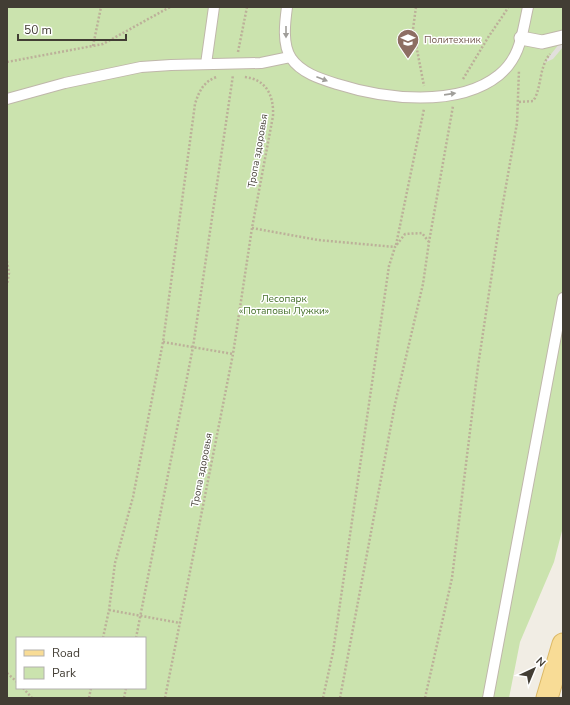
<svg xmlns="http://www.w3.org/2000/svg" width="570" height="705" viewBox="0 0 570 705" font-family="'Nunito Sans',sans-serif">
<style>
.green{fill:#cbe3ae;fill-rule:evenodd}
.parking{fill:#e2dfdc}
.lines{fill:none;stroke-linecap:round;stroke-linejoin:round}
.pedestrian-casing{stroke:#bfb7aa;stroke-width:12}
.minor-casing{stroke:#bfb7aa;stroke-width:15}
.primary-casing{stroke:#dcb967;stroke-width:23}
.path{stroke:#bcb099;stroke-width:2.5;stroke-dasharray:2 2;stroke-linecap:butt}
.pedestrian{stroke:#fff;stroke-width:10}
.minor{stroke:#fff;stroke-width:13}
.primary{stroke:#f8dc96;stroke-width:21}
.oneway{fill:#a09e9a}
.labels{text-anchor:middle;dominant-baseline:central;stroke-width:3;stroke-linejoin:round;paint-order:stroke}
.education-label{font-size:10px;fill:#785e54;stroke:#fff;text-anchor:start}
.street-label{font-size:10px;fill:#423d34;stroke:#fff}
.park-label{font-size:10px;fill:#45702b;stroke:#fff}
</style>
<rect width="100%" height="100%" fill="#f1ede4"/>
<path class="green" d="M7,7H563V527L554,562L520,642L509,698H7ZM17,638H145V688H17Z"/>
<path class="parking" d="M563,39V47L553,59L544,63Z"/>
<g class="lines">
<g class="pedestrian-casing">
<path id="pedestrian" d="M287,7C285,22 282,44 291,58C301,73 321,79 337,84C384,99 458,108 499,75C521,57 522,33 528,7
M206,64L214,7
M7,99L65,83L141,67L171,65L261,63L290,57
M488,698L563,298"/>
</g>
<g class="minor-casing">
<path id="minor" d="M521,38L542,42L563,37"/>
</g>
<g class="primary-casing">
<path id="primary" d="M547,698L563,644"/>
</g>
<path class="path" d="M416,7L413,29L424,86
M93,46L101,7
M238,52L247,7
M7,62L103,44L170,7
M463,79L489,36L506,11L508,7
M519,102L533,101L535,98C542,83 539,68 550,54
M252,228L318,240L395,247
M396,245L424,109
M7,261L9,273L7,285
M163,342L233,354
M109,610L180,623
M103,638L109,610L115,563L133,497L163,342L195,104C199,91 204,81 217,77
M136,638L193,347L233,75
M7,673L17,682
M23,688L32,698
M89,698L91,688
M124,698L126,688
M165,698L233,354L252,228L273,116C274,95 266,79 244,77
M323,698L333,652L389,266L395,247L405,234L422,233L429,242
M340,698L395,404L423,284L429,242L453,106
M425,698L452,578L478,366L500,220L517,123L519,70"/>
<use href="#pedestrian" class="pedestrian"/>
<use href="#minor" class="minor"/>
<use href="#primary" class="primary"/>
</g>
<defs><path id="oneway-solid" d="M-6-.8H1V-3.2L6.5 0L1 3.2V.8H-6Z"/></defs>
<g class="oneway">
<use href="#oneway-solid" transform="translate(286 32) rotate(90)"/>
<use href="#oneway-solid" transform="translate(322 79) rotate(21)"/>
<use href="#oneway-solid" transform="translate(450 94) rotate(-8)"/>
</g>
<defs>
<g id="university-pin" transform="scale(1.15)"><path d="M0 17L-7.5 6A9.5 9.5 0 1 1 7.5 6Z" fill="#8d6e63" stroke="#fff"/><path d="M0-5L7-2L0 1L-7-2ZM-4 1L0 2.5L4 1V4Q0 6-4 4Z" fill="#fff"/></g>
</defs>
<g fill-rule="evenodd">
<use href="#university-pin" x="408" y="40"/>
</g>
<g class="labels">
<g class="education-label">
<text x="424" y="40">Политехник</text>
</g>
<g class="street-label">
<text transform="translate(258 151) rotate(-80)">Тропа здоровья</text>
<text transform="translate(202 470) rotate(-79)">Тропа здоровья</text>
</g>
<g class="park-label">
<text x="284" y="299">Лесопарк<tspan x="284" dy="12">«Потаповы Лужки»</tspan></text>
</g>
</g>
<rect width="570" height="705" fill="none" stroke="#423d34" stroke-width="16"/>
<rect x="16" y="637" width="130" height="52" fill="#ffffff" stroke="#b3b1ae"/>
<rect x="24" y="650" width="20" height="6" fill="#f8dc96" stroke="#b3b1ae"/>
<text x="52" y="657" font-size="12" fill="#423d34">Road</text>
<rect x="24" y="667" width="20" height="12" fill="#cbe3ae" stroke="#b3b1ae"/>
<text x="52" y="677" font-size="12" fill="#423d34">Park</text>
<g transform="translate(534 669) rotate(44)" stroke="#ffffff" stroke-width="3" paint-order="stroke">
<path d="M0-3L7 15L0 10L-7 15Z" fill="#423d34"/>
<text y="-6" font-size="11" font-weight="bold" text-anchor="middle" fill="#423d34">N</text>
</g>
<path d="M18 34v6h108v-6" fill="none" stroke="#423d34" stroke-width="2"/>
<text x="24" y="34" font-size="12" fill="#423d34" stroke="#ffffff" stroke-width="3" paint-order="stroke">50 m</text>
</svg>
